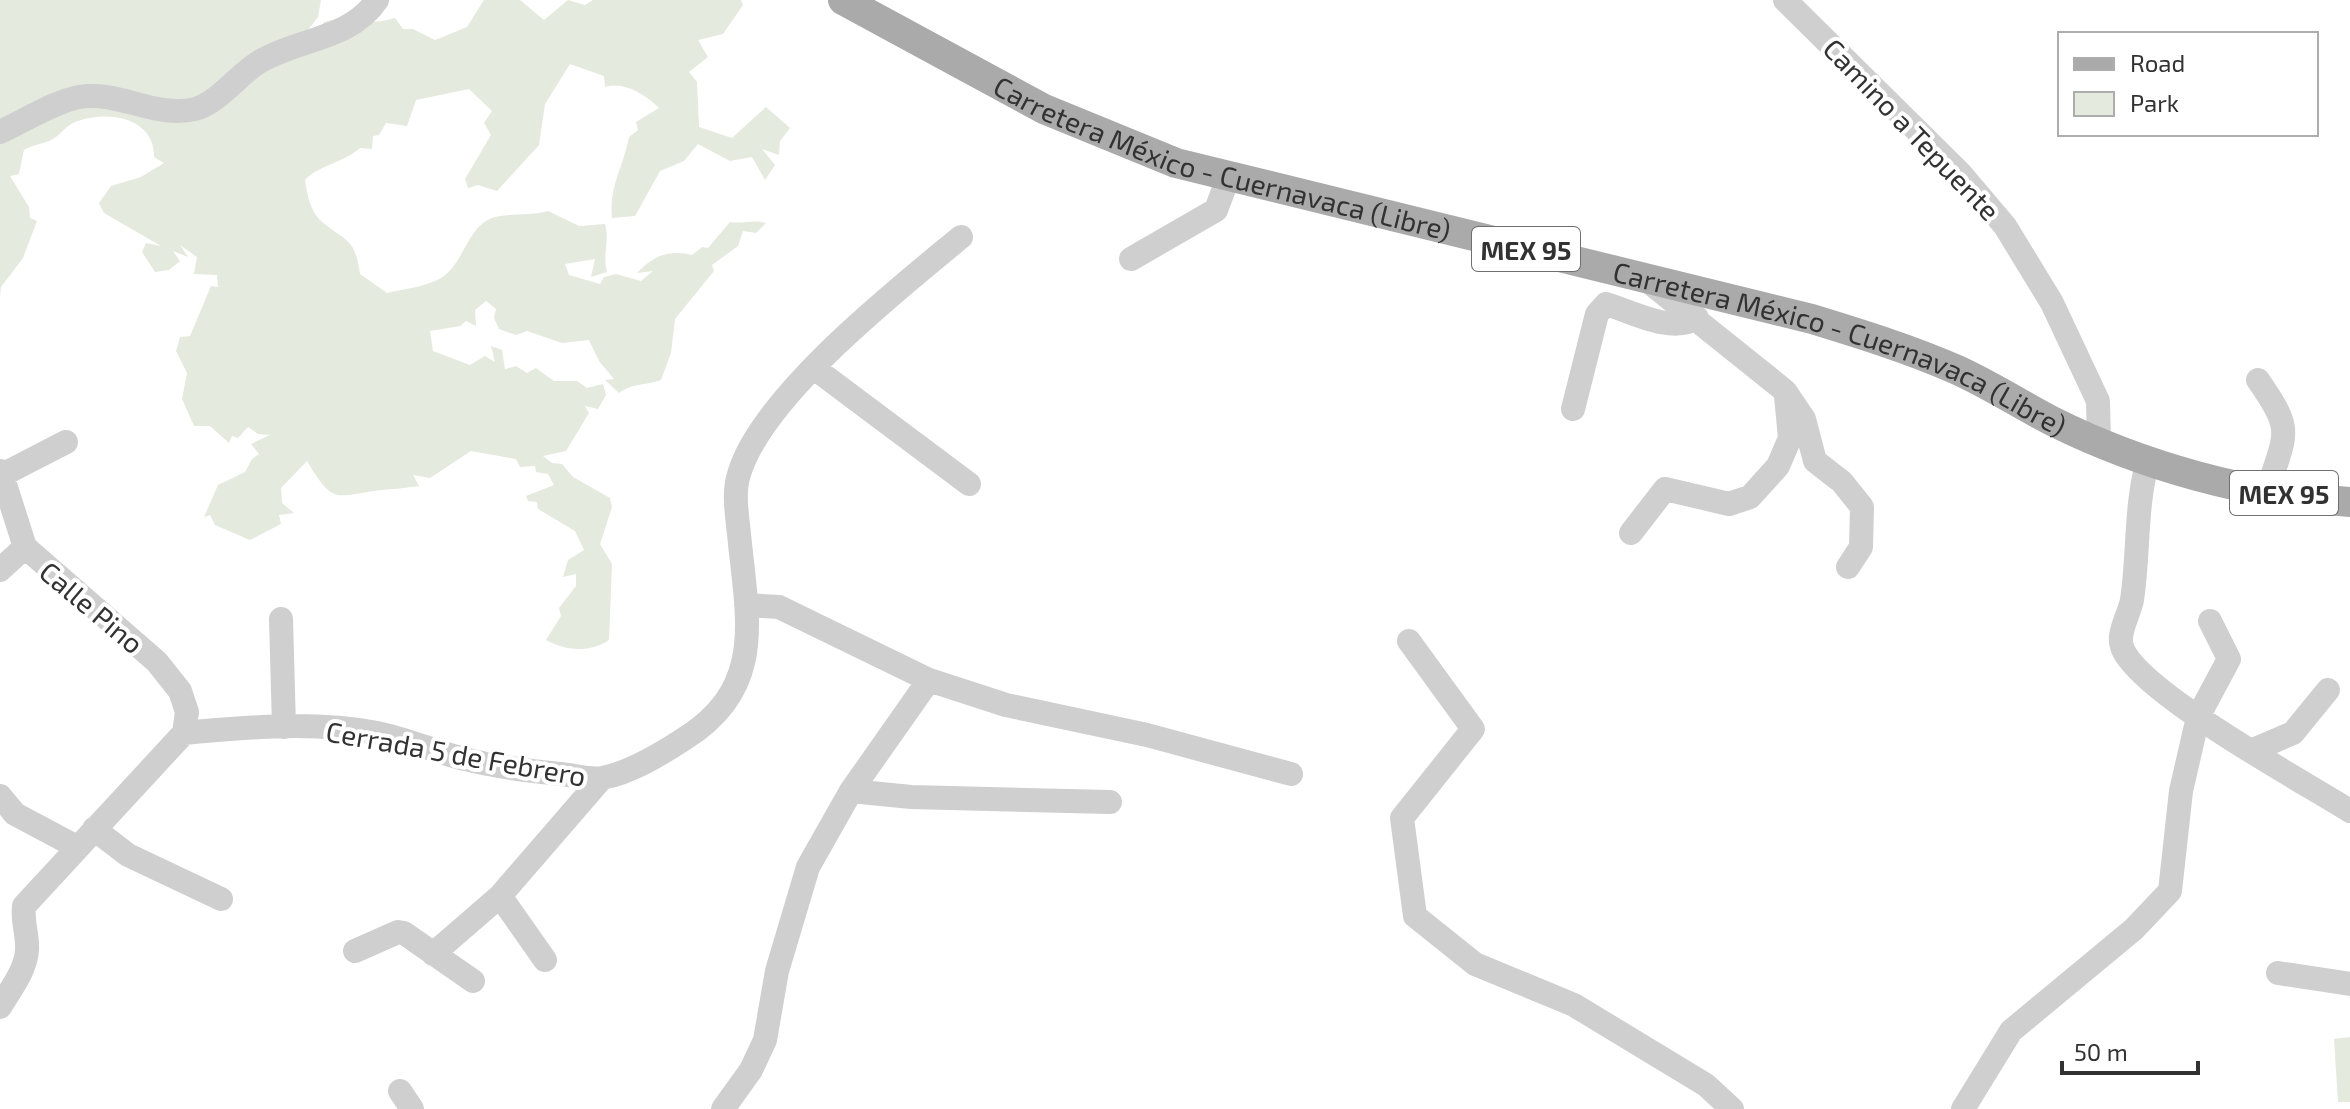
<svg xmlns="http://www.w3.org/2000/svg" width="2350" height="1109" viewBox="0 0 2350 1109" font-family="'Exo 2',sans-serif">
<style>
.green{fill:#e4eade}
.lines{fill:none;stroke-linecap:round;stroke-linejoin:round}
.minor{stroke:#cfcfcf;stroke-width:24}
.major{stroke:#aaa;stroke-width:30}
.labels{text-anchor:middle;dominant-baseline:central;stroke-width:8;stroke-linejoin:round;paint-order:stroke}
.shield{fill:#fff;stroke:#707070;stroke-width:2}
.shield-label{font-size:26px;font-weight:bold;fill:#323232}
.street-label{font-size:28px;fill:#323232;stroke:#fff}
</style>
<rect width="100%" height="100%" fill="#fff"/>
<path class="green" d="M0,0H321L318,17L308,30L319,31L324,22C352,14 363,28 395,18L403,29H413L435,40L467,27L484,0H520L544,20L568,0L585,5L593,0H741L743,5L723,34L698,40L708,57L689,72L697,82L699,127L732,138L766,107L790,128L780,141L779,155L762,149L775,165L765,180L752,157L730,161L698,144L684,161L660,171L635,216L612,218C609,186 623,168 629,137L638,130L636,122L659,108C646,95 624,81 605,87L604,76L570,64L545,104L539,145L497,191L478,185L468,188L465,179L491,135L484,123L492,111L469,89L416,100L407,126L386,123L379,135L373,136L372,149L360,148C345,162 315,167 305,180C307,194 310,211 321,221C346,242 355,237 360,274L387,293C403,289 426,287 441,278C464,264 467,227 492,218C506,213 531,216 548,211L579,226L605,224C610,242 602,254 607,272L591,277L595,259L565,264L569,275L600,284L604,277L616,274L641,281L653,271L637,273C653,256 669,249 692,255L702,247L708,248L730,222C743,224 754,219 766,223L756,233L743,231L738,246L712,265L714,271L675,319L671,353L661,380C645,386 635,382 619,393L605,380L614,379L599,361L589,340L562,343L527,331L516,335L499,329L494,318L496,309L486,301L475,310L476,326L466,321L460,326L430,331L433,351L470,365L485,356L495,362L491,346L502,350L505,369L516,366L527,373L536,368L554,381H577L587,388L603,384L606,395L598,409L585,406L589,413L566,451L543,456L552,463L562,464L573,477L610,498L612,507L600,544L612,564L609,640C590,653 566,651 546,640L561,616L559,608L576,586V574L563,577L568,560L584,550L575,531L538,509L537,502L528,501L526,496L554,485L548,474L536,472L535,466L520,467L516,459L471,451L430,478L413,475L419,486C406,488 393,489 381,490C335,496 334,506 307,461L281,488L282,503L294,513L279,515L281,524L250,540L215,525L210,515L204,517L218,485L245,472L252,459L259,454L251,444L270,435L258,434L248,427L238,438L232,436L229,443L210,426H194L182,399L187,373L176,351L180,337L190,336L211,286L218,287L217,275L194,274L197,257L180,245L188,257L173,251L180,261L169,270L155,272L142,252L146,243L161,246L104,213L99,203L111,186L141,177L164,163L154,157C155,116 104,109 73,123C66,126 60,135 53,139C44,144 34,144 24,150L19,174L10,176L29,207L30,218L37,221L23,258L1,287L0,297Z
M2350,1037V1102H2338L2334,1039Z"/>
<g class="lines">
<path class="minor" d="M1785,0L1960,173L2005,226L2052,303L2098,401L2099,442
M0,132C22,122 56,101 79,97C118,90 156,119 195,109C218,103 239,74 259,62C299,38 350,40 377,0
M1131,259L1216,210L1228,178
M1649,282L1785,391L1804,419L1815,461L1842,482L1862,507L1861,547L1848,567
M814,368L969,484
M2258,380C2294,432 2286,431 2268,489
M1573,409L1597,314L1606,304C1633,312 1672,334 1697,318
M2148,460C2135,507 2139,553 2132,600C2129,615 2117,633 2122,647C2137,691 2304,782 2350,811
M0,471L2,475L66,442
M2,475L25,547L157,662L180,691L187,712L184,733
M1631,533L1665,489L1729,504L1750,497L1778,466L1790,438L1786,396
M0,570L25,547
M746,605L779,607L929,680L1006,705L1147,735L1291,774
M281,619L284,727
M1409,641L1473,729L1402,818L1415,916L1475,964L1574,1005L1706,1085L1732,1109
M2253,750L2293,733L2328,690
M851,791L911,797L1110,802
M0,796L15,814L77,847
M94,829L128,855L221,899
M355,951L398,932L404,933L473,981
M433,954L500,896
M545,960L500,896L602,778
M2278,973L2350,984
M0,1007C10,990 26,970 27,950C28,935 22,922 24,906L184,733C248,727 314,721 377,733C407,739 435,752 465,759C496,767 529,771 560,774C573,775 590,780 602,778C630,773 661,754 684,739C767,687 747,618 739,534C737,514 733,493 739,474C762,396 898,289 961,237
M400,1091L412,1109
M723,1109L751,1070L765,1040L777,971L808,867L851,791L929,680
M1963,1109L2011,1031L2134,929L2170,891L2181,791L2198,717L2229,659L2210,621"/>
<path class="major" id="s1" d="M843,0L1044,109L1176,163L1812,319C1861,334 1909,349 1955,369C1989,384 2019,404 2052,421C2142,466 2250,496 2350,502"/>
</g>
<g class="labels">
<g class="shield">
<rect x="1472" y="227" width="108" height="44" rx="6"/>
<rect x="2230" y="471" width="108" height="44" rx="6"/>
</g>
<g class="shield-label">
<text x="1526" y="249">MEX 95</text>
<text x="2284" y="493">MEX 95</text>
</g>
<g class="street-label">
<text transform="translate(1912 129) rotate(46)">Camino a Tepuente</text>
<text stroke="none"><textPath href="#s1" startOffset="414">Carretera México - Cuernavaca (Libre)</textPath></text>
<text stroke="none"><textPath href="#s1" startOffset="1062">Carretera México - Cuernavaca (Libre)</textPath></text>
<text transform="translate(92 607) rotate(40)">Calle Pino</text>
<text transform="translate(456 753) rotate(10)">Cerrada 5 de Febrero</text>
</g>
</g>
<rect x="2058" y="32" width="260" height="104" fill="#ffffff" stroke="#adadad" stroke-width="2"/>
<rect x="2074" y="58" width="40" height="12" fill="#aaaaaa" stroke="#adadad" stroke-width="2"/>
<text x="2130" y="72" font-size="24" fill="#323232">Road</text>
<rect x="2074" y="92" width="40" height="24" fill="#e4eade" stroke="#adadad" stroke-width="2"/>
<text x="2130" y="112" font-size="24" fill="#323232">Park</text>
<path d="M2062 1061v12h136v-12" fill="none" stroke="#323232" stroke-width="4"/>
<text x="2074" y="1061" font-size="24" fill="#323232" stroke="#ffffff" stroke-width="6" paint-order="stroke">50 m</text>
</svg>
